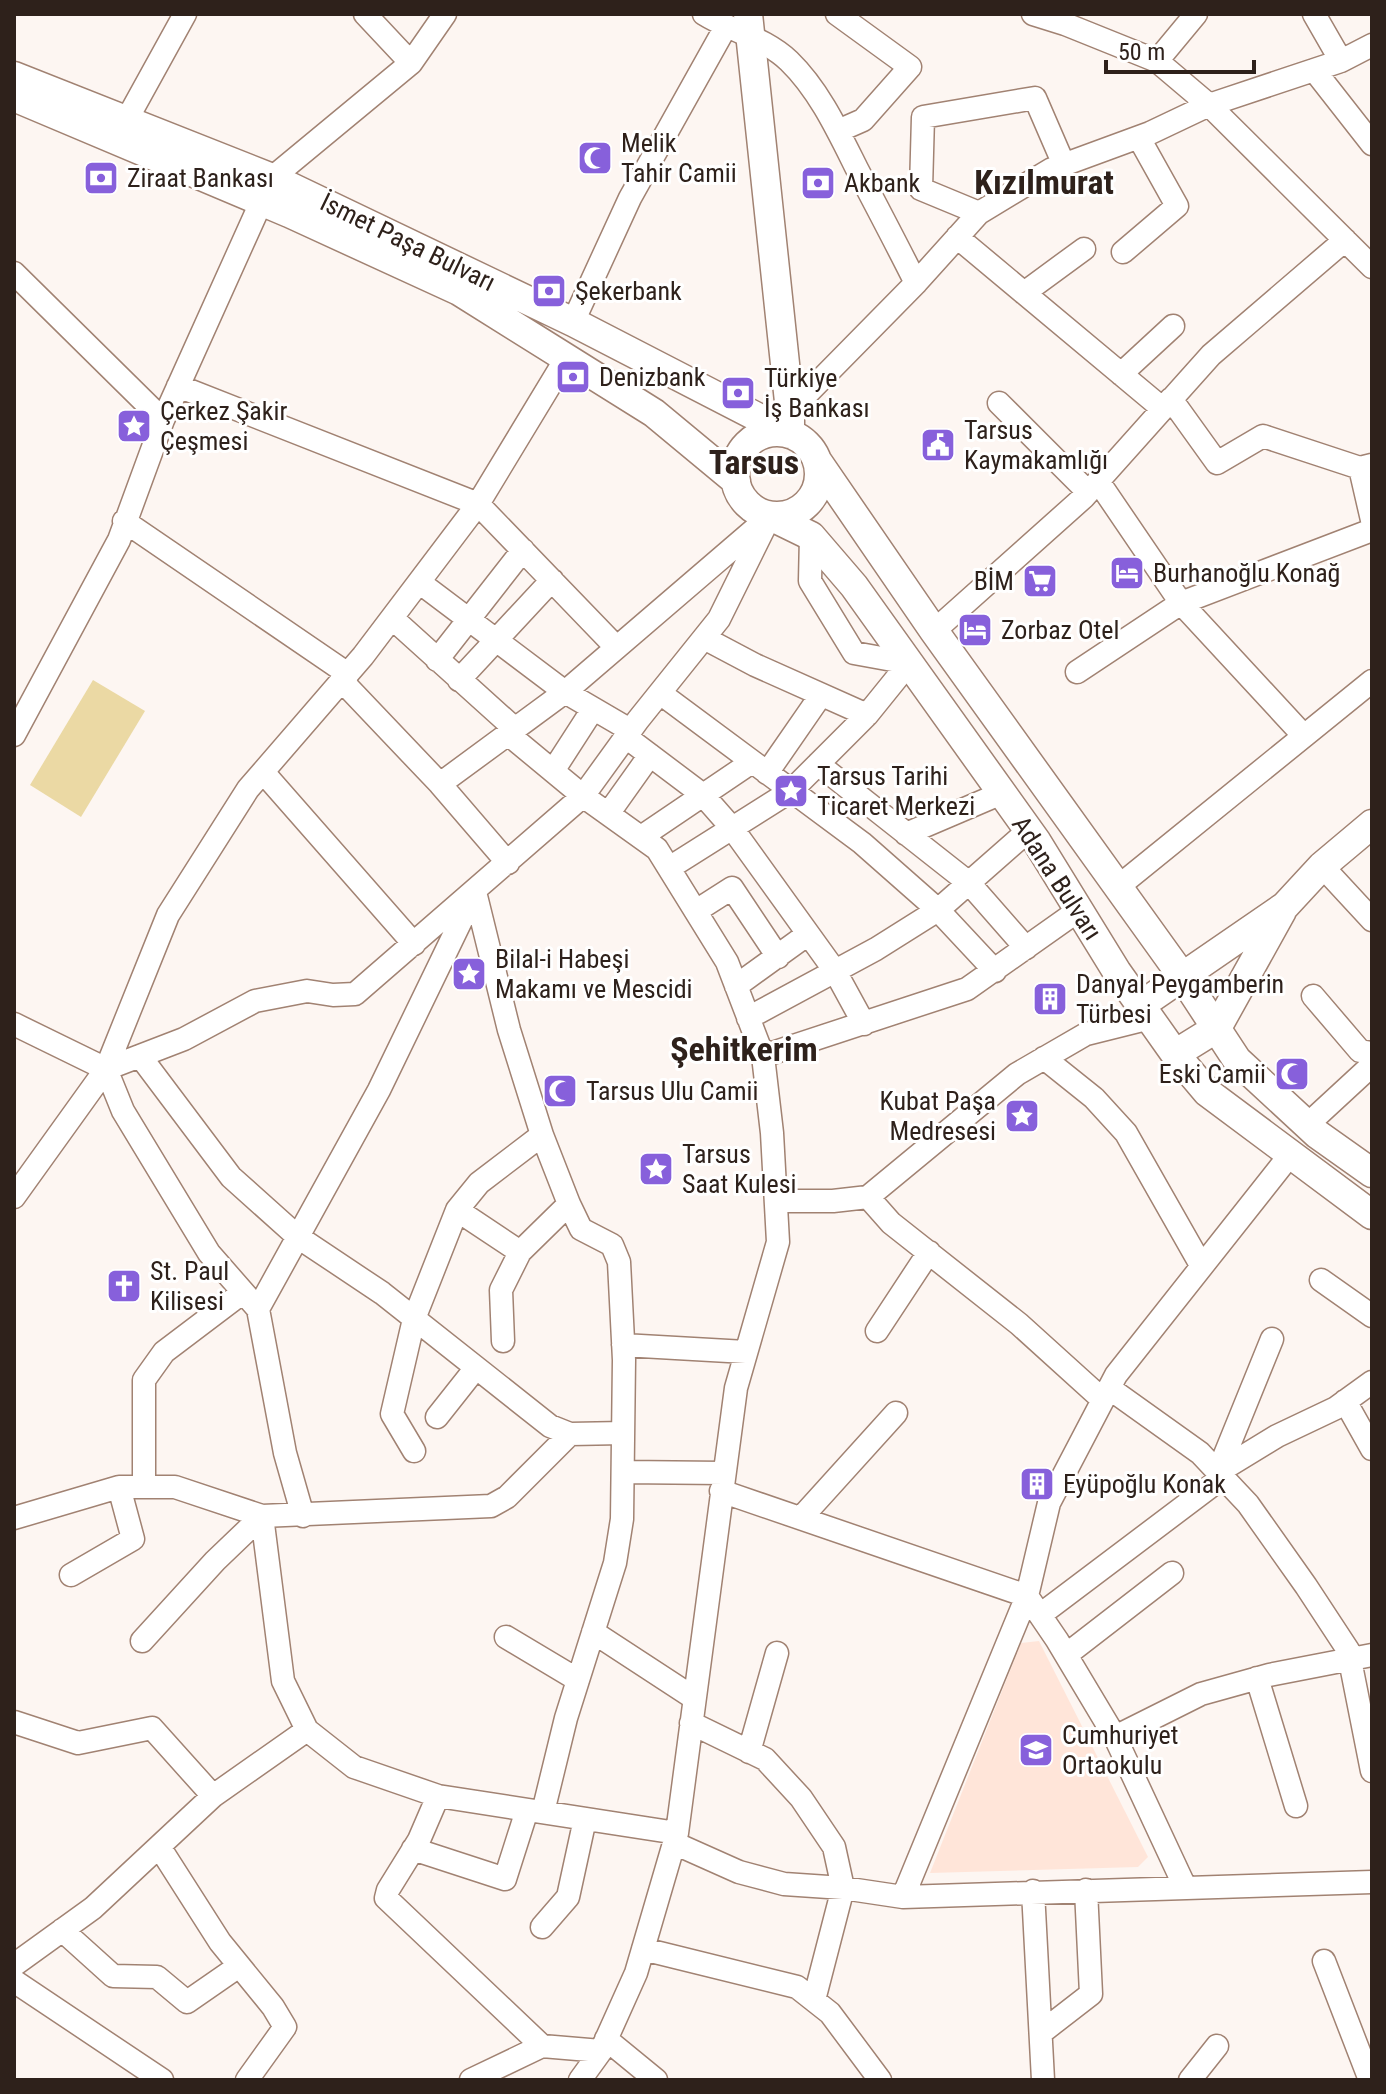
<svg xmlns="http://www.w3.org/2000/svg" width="1386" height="2094" viewBox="0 0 1386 2094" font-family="'Roboto Condensed',sans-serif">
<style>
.built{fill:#ffe5d9}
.green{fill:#ebd9a4}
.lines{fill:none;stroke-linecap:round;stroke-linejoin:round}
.minor-casing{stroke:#a18272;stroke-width:25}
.major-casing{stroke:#a18272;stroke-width:31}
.minor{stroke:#fff;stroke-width:22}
.major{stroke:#fff;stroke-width:28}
.labels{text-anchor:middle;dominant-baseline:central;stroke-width:6;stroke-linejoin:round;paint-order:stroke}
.poi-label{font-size:26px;fill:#2e211b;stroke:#fff;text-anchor:start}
.street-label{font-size:26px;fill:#2e211b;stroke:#fff}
.district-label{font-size:34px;font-weight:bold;fill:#2e211b;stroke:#fff}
</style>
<rect width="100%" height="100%" fill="#fdf6f2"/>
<path class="built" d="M1039,1641L1148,1857L1138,1867L930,1873L1021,1643Z"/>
<path class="green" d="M93,680L145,711L81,817L30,785Z"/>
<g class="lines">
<g class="minor-casing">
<path id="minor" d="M365,14L411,63
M704,14C731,31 765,38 789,61C819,90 838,131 857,169C877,207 897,245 916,283
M837,14L910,67L863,120L838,131
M1033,14L1065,24L1157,61L1209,105L1372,267
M1314,14L1341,61
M1157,61L1196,14
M1314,70L1372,144
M126,121L185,14
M979,213L921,189L923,117L1035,98L1064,165
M957,237L1163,409
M1123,252L1177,206L1139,138
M14,273L163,420
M1024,293L1084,249
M573,322L630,198L725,28
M1121,374L1173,326
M178,386L478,504L616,647
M1171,399L1217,463L1263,436L1360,468L1372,465
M999,403L1088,492
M790,411L916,283L979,213L1052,169L1150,133L1209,105L1341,61L1372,45
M1360,468L1372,520
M1098,481L1181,603L1304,736
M124,521L348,674
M419,582L565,692L630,730
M392,618L515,729
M934,631L1084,497L1211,355L1345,240
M704,638L755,665L867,715
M437,660L523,550
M1077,672L1181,603L1372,530
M459,680L552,580
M342,681L440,784L508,863
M660,693L862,843L938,910L995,971
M508,734L583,796L657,849L727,962L763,1056L772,1133L778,1242L736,1388L677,1833L636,1973L601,2051L580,2080
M14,735L119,540L163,420L272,178L411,63L445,14
M626,737L703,795L732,828L835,971L864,1024
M818,764L969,883L1026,948
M553,771L593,709
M263,772L414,944
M767,773L821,695
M440,784L565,692L763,522
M608,814L650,755
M906,834L1002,793
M641,837L752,762
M1322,866L1372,920
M669,868L791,791L867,715L909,663L854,653L810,581L811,536
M1119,886L1372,681
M475,892L509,1030L542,1135L569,1204L581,1229L612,1245L619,1262L624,1360L622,1519L615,1563L566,1718L543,1812
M696,911L732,888L778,957
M736,986L808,934
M1313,996L1360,1051L1372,1053
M748,1018L876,949L938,910L1029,830
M14,1024L106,1069L123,1111L209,1253L258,1309L285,1453L303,1516
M140,1056L231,1177L298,1237L382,1293L550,1426L570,1434L623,1433
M763,1056L967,989L1079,910
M1044,1058L1094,1098L1126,1133L1201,1265
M106,1069L184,1039L255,1001L307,991L333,995L355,994L583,796L638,720L719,619L770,516
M1307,1125L1372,1065
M14,1197L106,1069L168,915L248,789L363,656L478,504L567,357
M868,1197L891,1223L1019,1324L1103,1400
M776,1201H833L868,1197L1017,1074L1086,1034L1150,1018
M457,1210L520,1252
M1321,1280L1372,1316
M258,1309L379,1090L471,900
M877,1331L929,1252
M503,1341L501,1290L520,1252L569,1204
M623,1345L746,1352
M1109,1388L1200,1453L1248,1504L1306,1586L1348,1650L1372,1771
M1345,1401L1372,1449
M437,1417L475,1369
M414,1451L392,1414L414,1319L457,1210L479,1183L542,1135
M623,1472L724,1473
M1218,1472L1277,1436L1336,1408L1372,1382
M1218,1472L1272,1339
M144,1487V1380L164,1352L242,1293
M721,1491L1027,1596L1057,1640L1115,1737L1185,1887
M262,1516L283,1681L307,1730L354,1767L438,1796L677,1833
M14,1518L119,1487H175L262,1516L491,1506L507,1497L570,1434
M801,1518L896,1413
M71,1575L133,1539L119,1487
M1040,1615L1223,1477
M593,1632L694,1698
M506,1637L578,1680
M142,1641L215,1561L262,1516
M1066,1655L1172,1573
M1257,1678L1296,1806
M14,1722L78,1743L152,1728L213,1796
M691,1723L765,1759L801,1798L834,1847L843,1888L814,2000
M1115,1737L1201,1694L1269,1675L1372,1655
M749,1752L777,1653
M438,1796L419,1840L388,1890L386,1898L542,2046L601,2051
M674,1843L739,1872L784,1884L843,1888L903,1897L1372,1882
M160,1848L220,1942L273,2007L285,2027L247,2080
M413,1849L505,1879L527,1810
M1033,1891L1043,2080
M903,1897L1027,1596L1049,1503L1116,1375L1290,1155
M542,1927L568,1897L585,1819
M62,1930L113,1976L157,1977L187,2002L239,1966
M643,1949L797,1987L830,2013L880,2080
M1324,1961L1370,2080
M14,1965L93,1908L213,1796L307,1730
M14,1981L162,2080
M1042,2032L1091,1994L1086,1890
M606,2039L656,2080
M471,2080L542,2046
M1190,2080L1217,2046"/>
</g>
<g class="major-casing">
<path id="major" d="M748,14L790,411V434
M14,76L272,178L573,322L790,434
M14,97L289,213L459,291L654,413L736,481
M735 474a42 42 0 1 1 84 0a42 42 0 1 1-84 0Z
M818,462L934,631L1182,976L1237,1060L1317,1134L1372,1173
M770,516L811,536L854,586L1037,842L1117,972L1175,1054L1207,1092L1372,1215
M1141,1005L1285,906L1322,866L1372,824
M1175,1054L1217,1028L1282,911"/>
</g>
<use href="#minor" class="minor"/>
<use href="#major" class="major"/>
</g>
<defs>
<g id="mosque-square" transform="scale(1.8)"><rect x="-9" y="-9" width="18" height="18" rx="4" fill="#8760db" stroke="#fff"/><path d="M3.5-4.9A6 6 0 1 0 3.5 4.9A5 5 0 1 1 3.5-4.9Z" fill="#fff"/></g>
<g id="bank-square" transform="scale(1.8)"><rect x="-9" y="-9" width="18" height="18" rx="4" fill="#8760db" stroke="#fff"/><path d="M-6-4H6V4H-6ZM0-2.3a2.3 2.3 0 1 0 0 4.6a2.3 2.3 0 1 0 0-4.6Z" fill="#fff"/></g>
<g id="sight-square" transform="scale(1.8)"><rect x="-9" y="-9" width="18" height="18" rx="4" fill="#8760db" stroke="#fff"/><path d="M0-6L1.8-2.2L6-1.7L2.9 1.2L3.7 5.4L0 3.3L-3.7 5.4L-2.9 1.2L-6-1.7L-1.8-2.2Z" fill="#fff"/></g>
<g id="civic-square" transform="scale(1.8)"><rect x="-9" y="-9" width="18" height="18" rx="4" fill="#8760db" stroke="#fff"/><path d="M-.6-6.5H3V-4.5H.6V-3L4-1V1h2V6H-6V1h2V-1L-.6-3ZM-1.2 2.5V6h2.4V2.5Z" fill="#fff"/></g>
<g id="hotel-square" transform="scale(1.8)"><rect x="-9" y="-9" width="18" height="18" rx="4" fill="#8760db" stroke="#fff"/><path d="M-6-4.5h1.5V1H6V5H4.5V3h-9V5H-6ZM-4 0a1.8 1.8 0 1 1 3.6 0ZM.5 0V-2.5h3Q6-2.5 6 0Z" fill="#fff"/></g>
<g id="supermarket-square" transform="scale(1.8)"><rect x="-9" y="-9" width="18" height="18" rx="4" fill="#8760db" stroke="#fff"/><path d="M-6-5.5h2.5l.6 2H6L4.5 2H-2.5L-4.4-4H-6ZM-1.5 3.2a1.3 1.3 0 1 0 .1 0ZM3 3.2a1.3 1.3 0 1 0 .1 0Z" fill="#fff"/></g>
<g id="building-square" transform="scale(1.8)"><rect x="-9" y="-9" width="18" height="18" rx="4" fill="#8760db" stroke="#fff"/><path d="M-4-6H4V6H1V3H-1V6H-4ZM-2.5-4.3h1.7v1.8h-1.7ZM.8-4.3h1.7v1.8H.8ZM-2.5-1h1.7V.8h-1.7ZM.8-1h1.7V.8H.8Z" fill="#fff"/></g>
<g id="church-square" transform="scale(1.8)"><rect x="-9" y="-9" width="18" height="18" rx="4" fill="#8760db" stroke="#fff"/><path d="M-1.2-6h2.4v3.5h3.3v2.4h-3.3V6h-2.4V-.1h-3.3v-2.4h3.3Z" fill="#fff"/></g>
<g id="school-square" transform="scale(1.8)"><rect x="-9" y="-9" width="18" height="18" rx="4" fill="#8760db" stroke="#fff"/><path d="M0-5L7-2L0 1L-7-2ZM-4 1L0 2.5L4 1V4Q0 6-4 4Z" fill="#fff"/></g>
</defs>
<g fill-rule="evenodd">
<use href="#mosque-square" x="595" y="158"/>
<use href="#bank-square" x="101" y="178"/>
<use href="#bank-square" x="818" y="183"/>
<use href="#bank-square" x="549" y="291"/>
<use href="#bank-square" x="573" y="377"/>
<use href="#bank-square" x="738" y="393"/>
<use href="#sight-square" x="134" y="426"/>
<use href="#civic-square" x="938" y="445"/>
<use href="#hotel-square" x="1127" y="573"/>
<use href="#supermarket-square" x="1040" y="581"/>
<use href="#hotel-square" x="975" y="630"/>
<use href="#sight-square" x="791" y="791"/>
<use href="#sight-square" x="469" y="974"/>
<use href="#building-square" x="1050" y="999"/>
<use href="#mosque-square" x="1292" y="1074"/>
<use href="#mosque-square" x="560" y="1091"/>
<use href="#sight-square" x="1022" y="1116"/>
<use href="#sight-square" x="656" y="1169"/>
<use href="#church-square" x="124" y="1286"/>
<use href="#building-square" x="1037" y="1484"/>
<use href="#school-square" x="1036" y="1750"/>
</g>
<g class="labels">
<g class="poi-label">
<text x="621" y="143">Melik<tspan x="621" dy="30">Tahir Camii</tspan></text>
<text x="127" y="178">Ziraat Bankası</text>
<text x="844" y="183">Akbank</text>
<text x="575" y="291">Şekerbank</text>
<text x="599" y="377">Denizbank</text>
<text x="764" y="378">Türkiye<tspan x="764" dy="30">İş Bankası</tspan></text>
<text x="160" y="411">Çerkez Şakir<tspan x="160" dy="30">Çeşmesi</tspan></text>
<text x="964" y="430">Tarsus<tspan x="964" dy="30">Kaymakamlığı</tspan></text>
<text x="1153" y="573">Burhanoğlu Konağ</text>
<text x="1014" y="581" text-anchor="end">BİM</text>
<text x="1001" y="630">Zorbaz Otel</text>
<text x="817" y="776">Tarsus Tarihi<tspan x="817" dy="30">Ticaret Merkezi</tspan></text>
<text x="495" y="959">Bilal-i Habeşi<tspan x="495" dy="30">Makamı ve Mescidi</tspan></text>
<text x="1076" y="984">Danyal Peygamberin<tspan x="1076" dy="30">Türbesi</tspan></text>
<text x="1266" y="1074" text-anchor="end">Eski Camii</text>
<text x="586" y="1091">Tarsus Ulu Camii</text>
<text x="996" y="1101" text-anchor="end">Kubat Paşa<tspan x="996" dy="30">Medresesi</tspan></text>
<text x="682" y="1154">Tarsus<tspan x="682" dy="30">Saat Kulesi</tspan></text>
<text x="150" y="1271">St. Paul<tspan x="150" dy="30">Kilisesi</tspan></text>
<text x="1063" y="1484">Eyüpoğlu Konak</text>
<text x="1062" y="1735">Cumhuriyet<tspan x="1062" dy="30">Ortaokulu</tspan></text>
</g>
<g class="street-label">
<text transform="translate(408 242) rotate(26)">İsmet Paşa Bulvarı</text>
<text transform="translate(1057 878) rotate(57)">Adana Bulvarı</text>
</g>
<g class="district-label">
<text x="1044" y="182">Kızılmurat</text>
<text x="754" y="462">Tarsus</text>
<text x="744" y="1049">Şehitkerim</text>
</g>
</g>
<rect width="1386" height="2094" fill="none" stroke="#2e211b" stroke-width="32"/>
<path d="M1106 60v12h148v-12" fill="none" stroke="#2e211b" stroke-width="4"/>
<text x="1118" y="60" font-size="24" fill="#2e211b" stroke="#ffffff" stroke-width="6" paint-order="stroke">50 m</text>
</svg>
